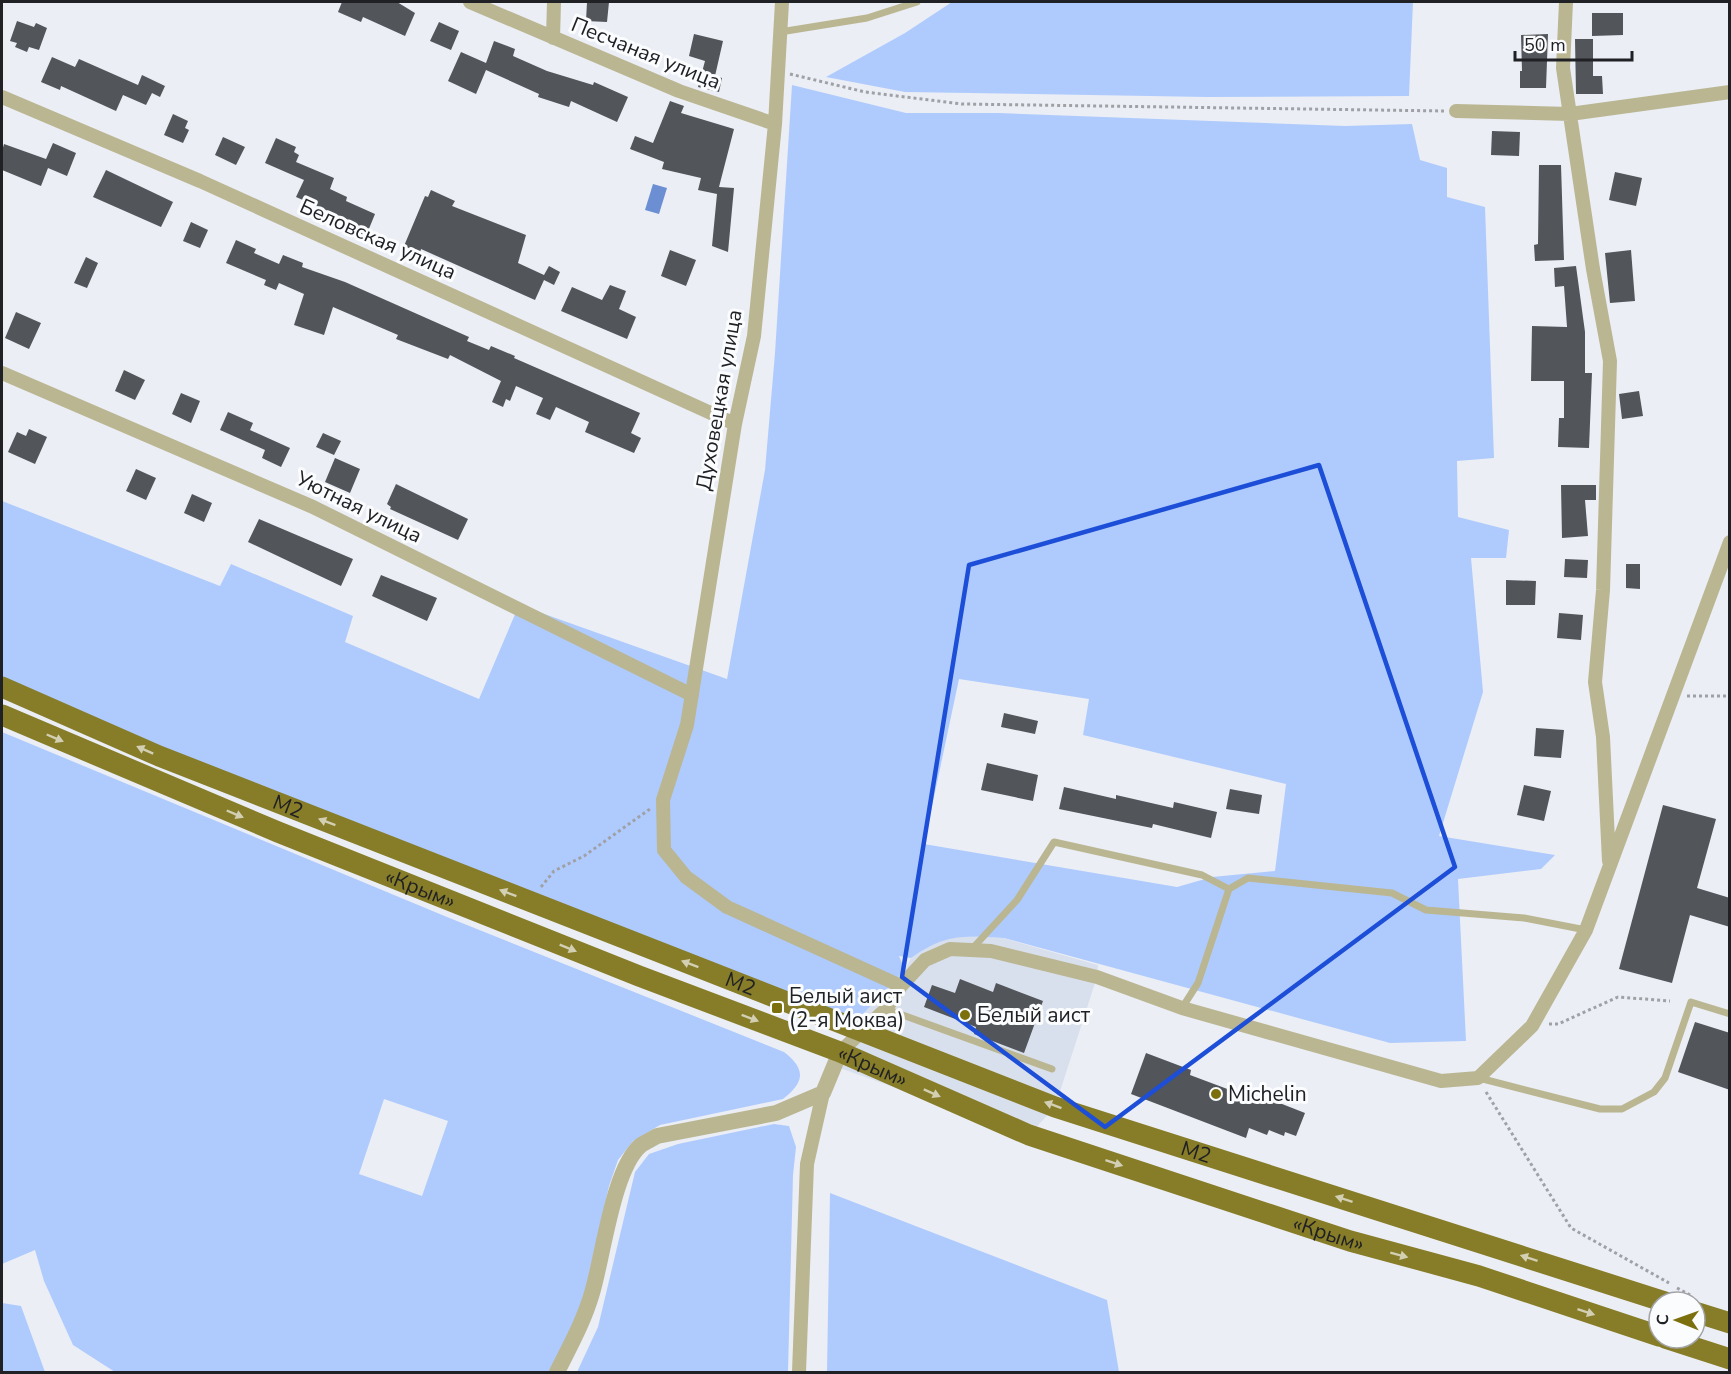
<svg xmlns="http://www.w3.org/2000/svg" width="1731" height="1374" viewBox="0 0 1731 1374" font-family="'Nunito Sans',sans-serif">
<style>
.built{fill:#d9e0ed}
.green{fill:#afcbfd;fill-rule:evenodd}
.water{fill:#6b8fd2}
.building{fill:#52555a}
.lines{fill:none;stroke-linecap:round;stroke-linejoin:round}
.path{stroke:#9fa1a6;stroke-width:3;stroke-dasharray:3 3;stroke-linecap:butt}
.service{stroke:#bab692;stroke-width:7}
.minor{stroke:#bab692;stroke-width:14}
.tertiary{stroke:#bab692;stroke-width:16}
.trunk{stroke:#877c28;stroke-width:21}
.oneway{fill:#d2cfb3}
.marked{fill:none;stroke:#1d4ed8;stroke-width:4.5;stroke-linejoin:round}
.poi-dot{fill:#7c700e;stroke:#fafcfe;stroke-width:2}
.labels{text-anchor:middle;dominant-baseline:central;stroke-width:6;stroke-linejoin:round;paint-order:stroke}
.street-label{font-size:21px;fill:#202124;stroke:#fafcfe}
.poi-label{font-size:21px;fill:#202124;stroke:#fafcfe;text-anchor:start}
</style>
<rect width="100%" height="100%" fill="#ebeef5"/>
<path class="built" d="M956,936L1003,938L1098,965L1097,977L1055,1107L1029,1135L834,1066L863,1014L905,970L911,958L933,943Z"/>
<path class="green" d="M952,2H1413L1409,96L1208,97L905,92L826,77L905,33Z
M792,85L906,113H999L1345,126L1412,124L1420,160L1447,168V197L1485,207L1494,458L1457,461L1458,517L1509,530L1506,558H1471L1483,692L1439,836L1555,855L1541,869L1458,879L1466,1041L1390,1043L1004,938C962,936 947,933 911,958L899,956L905,970L863,1014L834,1027L2,689V501L220,586L231,564L353,616L345,642L479,699L519,605L727,679L765,470L775,353ZM959,679L1089,699L1083,735L1286,784L1275,871L1212,877L1177,887L924,844Z
M2,732L447,917L784,1052C806,1069 805,1082 783,1099L660,1125L633,1141L618,1160L609,1186L586,1287L574,1324L549,1372H115L73,1345L44,1281L35,1250L2,1264ZM384,1099L448,1121L422,1196L359,1174Z
M774,1124L789,1126L796,1147L793,1175L788,1372H577L598,1327L635,1172L649,1154L678,1144Z
M830,1193L1107,1300L1119,1372H827Z
M2,1303L21,1306L45,1372H2Z"/>
<path class="water" d="M653,184L667,188L659,214L645,210Z"/>
<path class="building" d="M342,2H397L415,13L405,36L363,17L361,22L338,12Z
M587,2H609L607,22L586,21Z
M1592,13H1623V35L1592,36Z
M17,21L34,27L36,23L47,28L39,50L29,47L27,52L15,47L17,43L10,41Z
M439,22L459,31L451,50L430,41Z
M694,34L723,41L715,76L722,78L719,92L698,87L705,61L689,56Z
M1548,34L1546,88H1520V71H1522L1521,35Z
M1575,39H1593V76H1602L1603,94H1576Z
M494,41L515,49L513,56L547,71L593,85L594,82L628,97L617,122L571,101L569,107L538,97L539,94L486,70L476,94L448,81L461,52L486,63Z
M52,57L75,67L79,59L138,85L142,75L165,86L160,97L152,93L146,105L123,95L116,111L61,86L60,90L41,82Z
M670,101L684,106L681,113L734,129L719,187L734,188L728,252L712,246L717,194L698,190L701,178L662,169L664,162L630,149L635,136L653,143Z
M173,114L188,121L185,128L189,130L183,143L164,135Z
M1492,131L1520,132L1519,156L1491,155Z
M223,137L245,147L236,165L215,155Z
M276,138L296,147L294,152L299,155L296,162L334,178L330,189L347,197L346,201L375,214L366,236L348,228L351,221L296,197L304,180L265,163Z
M53,143L76,153L67,176L48,168L41,186L2,170V151L4,144L46,159Z
M1539,165H1561L1564,260L1535,261L1534,245L1538,244Z
M106,170L173,202L161,227L93,197Z
M1615,172L1642,178L1636,206L1609,200Z
M431,190L455,201L452,206L526,235L518,263L544,275L549,266L560,272L554,285L544,280L535,300L421,249L420,253L404,246L425,196L428,197Z
M191,222L208,230L200,248L183,241Z
M236,240L256,249L254,253L279,264L283,255L303,263L302,267L345,282L469,337L467,341L489,350L491,346L515,356L514,358L640,413L631,433L641,438L634,453L585,432L589,422L556,407L550,420L536,414L543,398L516,386L510,401L506,399L503,407L492,402L501,381L450,355L448,359L396,339L398,335L333,307L324,335L294,325L304,294L279,283L276,290L264,285L266,280L226,263Z
M670,250L696,260L686,286L661,276Z
M1631,250L1635,301L1610,303L1605,253Z
M86,257L98,263L87,288L74,283Z
M1576,266L1585,332V373H1592L1589,448L1558,447L1559,418H1564V381H1531L1532,326L1567,327L1564,286L1555,287L1554,268Z
M610,285L626,291L619,309L636,317L627,339L561,311L572,287L602,300Z
M16,312L41,323L29,349L5,338Z
M124,370L145,380L135,400L115,391Z
M1639,391L1643,416L1622,419L1619,394Z
M181,393L200,401L191,423L172,414Z
M228,412L253,423L250,430L290,448L281,467L262,458L265,450L220,430Z
M29,429L47,437L35,464L8,452L17,432L26,436Z
M323,433L341,441L334,455L316,447Z
M335,458L360,469L350,493L325,482Z
M136,469L156,478L146,500L126,491Z
M396,484L468,519L458,540L390,509L391,507L387,504Z
M1561,485H1596V500H1585L1588,536L1562,538Z
M192,494L212,503L204,522L184,513Z
M259,519L353,559L341,586L248,542Z
M1565,559L1588,560L1587,578L1564,577Z
M1626,564H1640V589L1626,588Z
M381,575L437,598L427,621L372,596Z
M1506,580L1536,581L1535,605H1506Z
M1559,613L1583,615L1581,640L1557,638Z
M1004,713L1038,721L1035,734L1001,727Z
M1536,728L1564,730L1561,758L1534,756Z
M987,763L1038,775L1033,801L981,790Z
M1524,785L1551,791L1544,821L1517,815Z
M1064,787L1116,799V795L1173,808L1174,802L1217,812L1211,838L1153,824L1152,828L1059,809Z
M1230,789L1262,795L1259,814L1226,809Z
M1663,805L1716,819L1697,888L1730,898V927L1690,915L1672,983L1619,969Z
M960,979L993,992L996,983L1043,1001L1024,1053L974,1034L976,1027L924,1007L932,985L955,993Z
M1695,1022L1730,1033V1090L1678,1072Z
M1146,1053L1191,1070L1190,1075L1262,1102L1264,1097L1305,1113L1296,1136L1285,1132L1284,1136L1269,1130L1267,1135L1249,1128L1246,1138L1131,1094Z"/>
<g class="lines">
<path class="path" d="M790,74L865,92L962,104L1444,111
M1687,696H1730
M541,887L554,871L584,856L650,809
M1549,1024H1558L1618,997L1670,1001
M1486,1092L1571,1228L1669,1283
M1677,1288L1690,1295"/>
<path class="service" d="M780,32L867,18L917,2
M971,950L1017,900L1054,842L1202,875L1229,889
M1182,1008L1198,983L1229,889L1248,878L1392,893L1426,910L1524,918L1586,930
M886,1009L1052,1069
M1479,1078L1600,1109H1622L1654,1092L1665,1078L1691,1002L1730,1014"/>
<path class="minor" d="M470,2L679,91L775,124
M782,2L775,124L754,336L735,424L687,725L663,800L664,850L686,877L727,907L901,986
M1566,2L1563,68L1593,269L1610,361L1603,590L1595,682L1603,737L1609,861
M553,38L554,2
M2,97L200,181L735,424
M1456,111L1570,114L1730,92
M2,373L313,507L692,695
M840,1052L886,1009L901,986L925,960L950,949L991,951L1097,977L1182,1008L1441,1081L1478,1078L1532,1026L1586,930L1730,542
M799,1372L807,1164L823,1093"/>
<path class="tertiary" d="M557,1372C570,1346 584,1321 592,1293C603,1257 613,1168 641,1145C646,1142 652,1139 657,1136L776,1113L823,1093L840,1052"/>
<g class="trunk">
<path id="s1" d="M2,687L159,756L1055,1107L1665,1302"/>
<path id="s2" d="M2,715L278,832L639,976L840,1052L1029,1135L1350,1241L1479,1276L1659,1336"/>
<path d="M1695,1312L1730,1323"/>
<path d="M1665,1338L1730,1359"/>
</g>
</g>
<defs><path id="oneway-solid" d="M-6-.8H1V-3.2L6.5 0L1 3.2V.8H-6Z" transform="scale(1.5)"/></defs>
<g class="oneway">
<use href="#oneway-solid" transform="translate(55 738) rotate(23)"/>
<use href="#oneway-solid" transform="translate(145 750) rotate(-156)"/>
<use href="#oneway-solid" transform="translate(235 814) rotate(23)"/>
<use href="#oneway-solid" transform="translate(327 822) rotate(-159)"/>
<use href="#oneway-solid" transform="translate(508 893) rotate(-159)"/>
<use href="#oneway-solid" transform="translate(568 948) rotate(22)"/>
<use href="#oneway-solid" transform="translate(690 964) rotate(-159)"/>
<use href="#oneway-solid" transform="translate(750 1018) rotate(21)"/>
<use href="#oneway-solid" transform="translate(932 1093) rotate(24)"/>
<use href="#oneway-solid" transform="translate(1053 1105) rotate(-160)"/>
<use href="#oneway-solid" transform="translate(1114 1163) rotate(18)"/>
<use href="#oneway-solid" transform="translate(1344 1199) rotate(-162)"/>
<use href="#oneway-solid" transform="translate(1399 1255) rotate(15)"/>
<use href="#oneway-solid" transform="translate(1529 1258) rotate(-162)"/>
<use href="#oneway-solid" transform="translate(1586 1312) rotate(18)"/>
</g>
<path class="marked" d="M1319,465L1455,867L1105,1127L902,977L969,565Z"/>
<g class="poi-dot">
<rect x="771" y="1002" width="12" height="12" rx="3"/>
<circle cx="965" cy="1015" r="6"/>
<circle cx="1216" cy="1094" r="6"/>
</g>
<g class="labels">
<g class="street-label">
<text transform="translate(646 53) rotate(22)">Песчаная улица</text>
<text transform="translate(378 239) rotate(24)">Беловская улица</text>
<text transform="translate(719 400) rotate(-80)">Духовецкая улица</text>
<text transform="translate(359 507) rotate(26)">Уютная улица</text>
<text stroke="none"><textPath href="#s1" startOffset="310">М2</textPath></text>
<text stroke="none"><textPath href="#s2" startOffset="453">«Крым»</textPath></text>
<text stroke="none"><textPath href="#s1" startOffset="796">М2</textPath></text>
<text stroke="none"><textPath href="#s2" startOffset="939">«Крым»</textPath></text>
<text stroke="none"><textPath href="#s1" startOffset="1282">М2</textPath></text>
<text stroke="none"><textPath href="#s2" startOffset="1425">«Крым»</textPath></text>
</g>
<g class="poi-label">
<text x="789" y="996">Белый аист<tspan x="789" dy="24">(2-я Моква)</tspan></text>
<text x="977" y="1015">Белый аист</text>
<text x="1228" y="1094">Michelin</text>
</g>
</g>
<rect width="1731" height="1374" fill="none" stroke="#202124" stroke-width="6"/>
<g transform="translate(1677 1320) rotate(271)"><circle r="28" fill="#fafcfe" stroke="#a3a4a7" stroke-width="1.5"/>
<path d="M0-4.5L10 22L0 15L-10 22Z" fill="#7c700e"/>
<text y="-9" font-size="16" font-weight="bold" text-anchor="middle" fill="#202124">С</text>
</g>
<path d="M1515 51v9h117v-9" fill="none" stroke="#202124" stroke-width="3"/>
<text x="1524" y="51" font-size="18" fill="#202124" stroke="#fafcfe" stroke-width="4.5" paint-order="stroke">50 m</text>
</svg>
